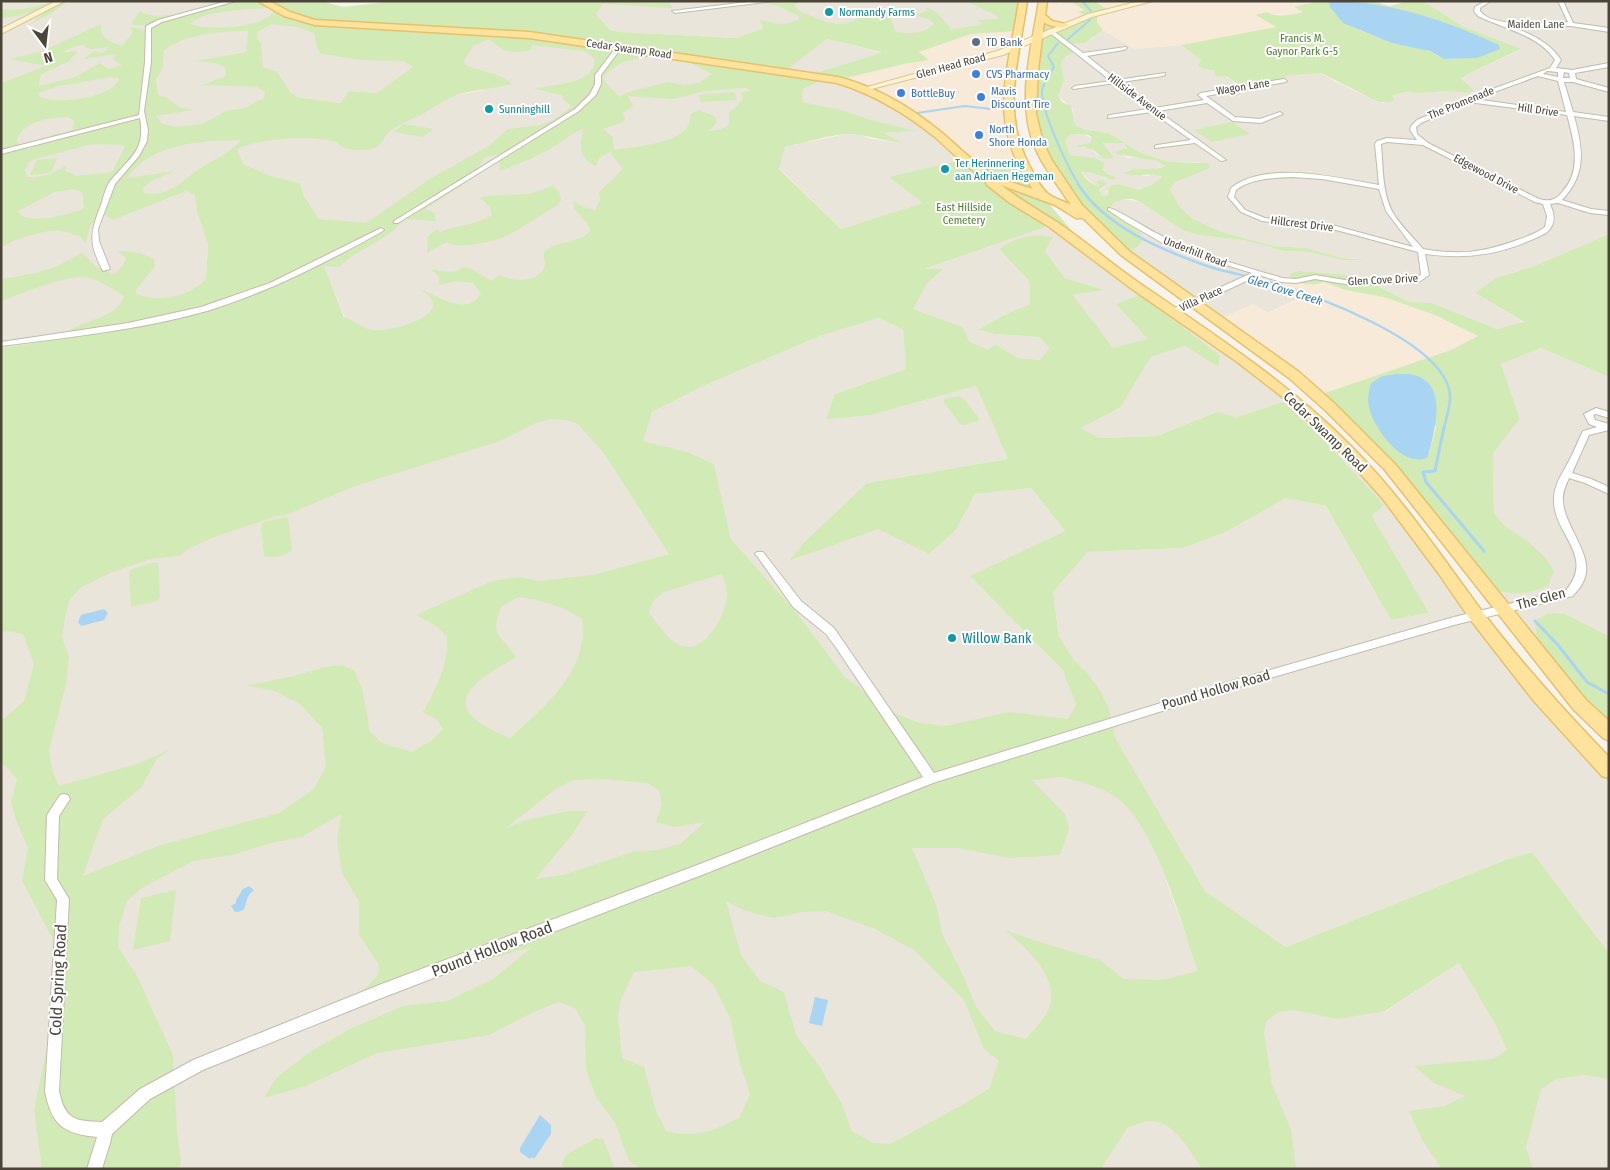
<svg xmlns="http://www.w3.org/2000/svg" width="1610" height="1170" viewBox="0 0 1610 1170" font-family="'Fira Sans Condensed',sans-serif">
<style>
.residential{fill:#eae5da;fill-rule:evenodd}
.commercial{fill:#f7ead8}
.green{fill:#d2eab5;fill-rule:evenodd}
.water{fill:#a9d4f2}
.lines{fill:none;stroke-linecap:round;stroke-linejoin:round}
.stream-far2{stroke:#a9d4f2;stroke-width:2}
.stream-far1{stroke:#a9d4f2;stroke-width:2.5}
.stream{stroke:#a9d4f2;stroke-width:3}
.street-casing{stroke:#c2bbae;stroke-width:2}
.secondary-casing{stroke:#d6c79b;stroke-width:2}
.primary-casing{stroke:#e6c16a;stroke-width:3}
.street{fill:#fff;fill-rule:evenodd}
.secondary{fill:#fff3cd;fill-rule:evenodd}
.primary{fill:#ffe39c;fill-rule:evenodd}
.culture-dot{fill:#0f9aa8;stroke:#fff;stroke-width:2}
.service-dot{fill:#5c6f8a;stroke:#fff;stroke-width:2}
.shop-dot{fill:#3f7fe0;stroke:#fff;stroke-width:2}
.labels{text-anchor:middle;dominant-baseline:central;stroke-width:4;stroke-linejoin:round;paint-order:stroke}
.far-culture-label{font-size:11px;fill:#0d838f;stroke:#fff;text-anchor:start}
.far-street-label{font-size:11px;fill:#4b4439;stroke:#fff}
.far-park-label{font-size:11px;fill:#4a7f2a;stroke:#fff}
.far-service-label{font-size:11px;fill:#4e5e75;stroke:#fff;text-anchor:start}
.far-shop-label{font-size:11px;fill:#366cbe;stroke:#fff;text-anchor:start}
.far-water-label{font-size:12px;font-style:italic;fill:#2e7ab2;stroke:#fff}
.street-label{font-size:14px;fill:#4b4439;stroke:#fff}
.culture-label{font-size:14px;fill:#0d838f;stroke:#fff;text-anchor:start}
.near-street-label{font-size:16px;fill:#4b4439;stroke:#fff}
</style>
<rect width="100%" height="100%" fill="#f6f3ec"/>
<path class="residential" d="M1,1H262L634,50L688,62L712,74L694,91L745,88L752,91L740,129L567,278L355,342L324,266L208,315L1,348V233L28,199V177L25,170L1,160L38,92L80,80L39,86L41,71L1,83ZM423,61L485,90L454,95L421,115L383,132L284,95L340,103L349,91L377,93ZM243,165L268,175L300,183L304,196L319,219L365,224L206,279L208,244L198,215Z
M569,1H1023L1019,31L937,35L769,30L737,38L619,32L610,30L596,14Z
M1420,1H1609V234L1534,266L1505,275L1475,293L1524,323L1497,329L1432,303L1409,302L1374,284L1340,274L1299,271L1295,282L1258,277L1303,296L1268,313L1219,319L1123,252L1140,232L1115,216L1109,208L1114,203L1124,199L1140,202L1182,230L1243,240L1284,251L1309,252L1342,260L1359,259L1342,258L1307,248L1273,246L1222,232L1193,219L1179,206L1170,189L1174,182L1184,177L1201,162H1169L1141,153L1109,133L1086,130L1077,126L1072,116L1073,109L1058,96L1064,81L1061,62L1063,59L1069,56L1065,44L1092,39L1103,30L1135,49L1181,45L1238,85L1283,76L1321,73L1334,81L1378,102L1384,103L1392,96L1406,92L1419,93L1448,91L1469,93L1472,91V88L1461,80L1472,72L1520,50L1464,27L1428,4Z
M827,39L882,53L809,75L784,71Z
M838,80L887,101L965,159L890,177L924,203L841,229L779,168L785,147L846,134L860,135L872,139L900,143L883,133L914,131L868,119L842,110L801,102L803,89L820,81Z
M1073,134L1085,135L1092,138L1090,143L1081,148H1090L1099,156L1102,142L1124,143L1127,146L1125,150L1115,152L1128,158L1138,157L1157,161L1165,166L1148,171L1129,170L1124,172L1146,176L1156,174L1163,177L1159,181L1144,190L1107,191V196H1102L1099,191L1105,186H1097L1092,183L1081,172H1088L1107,179L1111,175L1106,173L1102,166L1087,158L1070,155L1065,141L1069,135Z
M1051,224L1085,246L1334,435L1609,771V953L1532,852L1508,859L1286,947L1205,891L1116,741L1199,972L1026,1063L962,1105L1023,1169H1V603ZM999,249L1045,251L1065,278L1103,290L1073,295L1113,349L1149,339L1141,295L1218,367L1185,346L1151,357L1120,408L1079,428L1100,438L1157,436L1217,412L1237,417L1283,402L1384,505L1371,516L1429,613L1391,620L1326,506L1286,498L1226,532L1183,548L1088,552L1053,592L1064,670L971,576L1065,531L1031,488L975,494L956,530L929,554L878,528L790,561L805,541L867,483L1008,459L976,386L871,415L835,394L906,369L903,330L879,318L820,336L701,387L652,412L642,441L688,452L714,464L731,539L796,612L904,756L722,574L641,596L593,575L670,554L574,409L914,289L913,309L963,327L970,342L988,351L995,344L1018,358L1040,360L1049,348L1039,337L995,334L979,330L1004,315L1030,304L1029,281Z
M1541,348L1609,377V636L1565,614L1537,642L1496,590L1526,540L1505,526L1494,513L1493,453L1520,419L1501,364Z
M1459,963L1565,1050L1609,1079V1169H1247L1259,989L1386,1011Z
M1179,1113L1236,1169H1101L1128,1127Z"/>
<path class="commercial" d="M1043,1L1060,4L1070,1L1084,10L1079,12L1087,16L1061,25L1044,19Z
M1095,1H1319L1295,7L1304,12L1286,16L1281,14L1257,15L1277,27L1181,45L1135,49L1103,30L1097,22V13L1106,10Z
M1019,31L1008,93L1023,161L973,165L916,117L838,80L904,64L929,60L919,52L971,34Z
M1258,277L1283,281L1324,282L1345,290L1384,296L1435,315L1479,336L1451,350L1319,395L1219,319L1253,304L1269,313L1302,297L1252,280Z"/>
<path class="green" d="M55,1H68L50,14L31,24L52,5L21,15L1,19V9C20,11 37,7 55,1Z
M222,1H321L343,7L396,1H669L672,8L603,4L596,14L610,30L619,32L737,38L762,29L763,25L759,19C772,24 785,27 799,19V16L778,6L768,4L780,1H799L795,5L796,8L801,12C812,16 827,24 839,24C859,24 870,5 891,19L896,32C909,34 925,34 934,24L930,20L915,15L927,11L926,7L936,12L950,27V30L980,25L981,22L976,20L999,19L996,15L965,1H1021L1017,31L971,34L919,52L929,60L904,64L838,80L820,81L803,89L802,102L842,110L868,119L916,131L884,133L902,143C885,141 863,134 847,134C827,135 805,143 785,147L779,169L841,229L923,203L889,177L965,159L973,165L1023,161L1043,197L1085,246L1053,224L925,269H943L927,283L913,309L963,327L970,342L988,350L995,344L1018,358L1040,360L1049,348L1039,337L995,334L978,330L1004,315L1030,304L1029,281L999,249C1019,236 1030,234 1053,237L1045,251L1065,278L1104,290L1073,295L1113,348L1148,339L1116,304L1141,295L1220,356L1218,367L1185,346L1151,357L1120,408L1080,428L1100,438L1157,436L1217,412L1237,417L1283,402L1320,436L1384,505L1372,516L1429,613L1391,620L1326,506L1286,498L1226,532L1183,548L1088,552L1053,592L1059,636L1073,659L1088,674L1100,691L1109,709L1115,738L1205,891L1286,947L1508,859L1532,852L1609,953V1079L1584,1075L1556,1079L1541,1089L1526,1147L1533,1169H1442L1422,1140L1409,1111L1444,1106L1465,1096L1434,1083L1414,1066L1493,1059L1507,1050L1497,1027L1459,963L1385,1011L1338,1019L1293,1010L1278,1012L1266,1022L1264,1033L1272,1085L1291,1129L1296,1169H1202C1190,1151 1175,1122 1151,1121C1144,1121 1135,1126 1128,1127L1101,1169H641L629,1161L615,1123L596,1097L586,1069L585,1025L575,1008L559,1002L536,1011L489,1035L377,1053L306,1086L264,1098L277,1077L313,1050L350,1029L403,1006L447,1001L493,979L532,947L358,996L378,975L379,965L359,935V901L342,873L337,840L341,814L302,837L271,843L232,855L193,861L142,888L127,901L119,926L118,947L137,976L173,1055L177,1132L181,1162L179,1169H42L34,1109L65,962L22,881L28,848L16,820L11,802L17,779L4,765L1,764V721L24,701L34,664L23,634L8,631L1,633V348L72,337L59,336C66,333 73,328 80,325C96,318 118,315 124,296C113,289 99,280 86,277C71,274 16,294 1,302V279C34,274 54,271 82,252L96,267L114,274L123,266L126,258L118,251L140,253L154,259L155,266L136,290V294C160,303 188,297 206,279L208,244L198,215L195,195L186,191L113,220L104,215L91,225L85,244L81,237C75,235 68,232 62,231C49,228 11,240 1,248V83L46,66L10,59L40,52L101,24C100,40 109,40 122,46L133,32L129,27L144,30L159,22L143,25H133L132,23L140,11C156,24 204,7 222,1ZM271,8L275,9C267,29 208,31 190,24C202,10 252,9 271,8ZM272,24L297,27L314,33C317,41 315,50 322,54L362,60L403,61L413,67L377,93L349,91L340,103L297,97L290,92L277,72L263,67L261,44L257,38V32ZM248,31L246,52L196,61L215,63L225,67L226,76L202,85L257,87L265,92L264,98L245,108L226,111L202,124L177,127L163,124L155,116L193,110L179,107L166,97L158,95L156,79L162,70L164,50C188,34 220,31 248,31ZM489,39C502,51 512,55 530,50L532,48L531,45L583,51C589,53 596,57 594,65C590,84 549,85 534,89L562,95L564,100L572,106L555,119L541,125L508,129L490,145L430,179L366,223L319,219L304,196L300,183L268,175L243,164L237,149C258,139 313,134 335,142C340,144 336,143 341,146C348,151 362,151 371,149C382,147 382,139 389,132C399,124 411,120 423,114C433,108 442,102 452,97C466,90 495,89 512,84C499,72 481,72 465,65L464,61L473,46ZM827,39L881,52V53L809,75L785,71ZM85,44V47L91,49L109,47L102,53L95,51L83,59L116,54L112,59L122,65L109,69L100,63L73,78L39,86L41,74L68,62L78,51L62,53L68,49ZM662,56L688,62L712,74L699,83L683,85L668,82L629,92L619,97L603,79C613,60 643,56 662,56ZM110,77L118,78L119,80C110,98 57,105 40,97L38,93L59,86ZM745,88L751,91L741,92L743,99L729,113V124C724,130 717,130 709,131L717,122L715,116L698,110L691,114C690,118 690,123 688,126C678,144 632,147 614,150L613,137L603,129L623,122L625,119L623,113L633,106L628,96L674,99L705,91ZM67,117L74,120C75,136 60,131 50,136C43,140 36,145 29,149L17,143V138C27,120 49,118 67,117ZM583,129C581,147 577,158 596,166L599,158L610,152L623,169L599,192L600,200L595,210L583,207L574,201V208L589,226L590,231C579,244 557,240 544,252C543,258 547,263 544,268C536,284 512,281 499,275L491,281L470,268H462C452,275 442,271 431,269L440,278L438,285L457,281L473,283L481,294C466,317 438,296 420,289C425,293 432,297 433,304C434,321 386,332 373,330C363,329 354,320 344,317L324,266L339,267C359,247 388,242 404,219L435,221V213L425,209L460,187L474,175L484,158L500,154L499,171C517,165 534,158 550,149C561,143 571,133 583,129ZM241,140C229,154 214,159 199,169C182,181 168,198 144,193L143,188L151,181L175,171L127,178C153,142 201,141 241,140ZM93,144L122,145L125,147L112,172L77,176L65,171L67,165C54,173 44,178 28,177L25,170L29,162L35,159ZM74,189L82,192L84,208C72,214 26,227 18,211L55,192ZM879,318L903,330L906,369L835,394L826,419L871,415L976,386L1008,459L867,483L805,541L789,561L878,529L929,554L956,530L975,494L1031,488L1065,531L970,576L1064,671C1066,683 1073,693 1076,705L1068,719L1009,712L946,726L920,723L893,713L845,677L796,612L731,539L714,464L688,452L643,441L652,412L701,387L820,336ZM550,419L567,420L578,424L602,451L669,554L593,575L538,581L519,577L492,581L416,615L436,626L447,636C449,664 436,689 423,712L436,719L443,729L432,740L412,752L382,743L369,731L368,718L362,689L355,671L343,665L325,667L294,676L246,686L273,690L300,704L322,728L326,766L314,789L279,813L158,846L83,876L103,819L142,787L156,760L169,750L137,764L59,786L52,770L49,750L66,684L69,657L62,637L65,618L69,601L80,588L110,573L151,559L179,556L192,547L217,536L274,517L291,513L355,486L500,441L536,423ZM722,574C724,580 727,587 727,593C727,613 706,654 682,646C667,641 659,624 649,613L653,601L664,592ZM518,597C540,599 563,606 582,619C590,671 544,707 510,738C498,733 485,727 475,719C444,693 498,669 516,657C500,634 490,637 501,607ZM1062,777C1083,783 1105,787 1122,802C1157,833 1182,926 1198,971L1163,980L1124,979L1100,960L1033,940L1005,930C1025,948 1053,970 1051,1000C1050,1014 1035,1028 1026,1039L995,1031L976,1007L964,977L942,933L936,904L912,848H958L1009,858L1060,855L1069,829L1065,814L1032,780ZM603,779L647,783L659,790L662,804L656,822L674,827L705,822L680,844L658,850L632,852L563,875L535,879L572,835L587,811H568L527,820L506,828L557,788L574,780ZM726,901L743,910L774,918L802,912L826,911L875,929L914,950L964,1000L984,1049L999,1061L989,1088L962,1105L890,1144L873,1143L852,1131L842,1104L820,1067L796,1035L784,992L760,981L741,955ZM691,966L713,984L730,1018L739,1060L750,1094L739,1118C712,1131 696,1139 666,1131L656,1111L644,1067L622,1058L618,1016L621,999L634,972Z
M1070,1H1095L1107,10L1097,13V22L1103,30L1085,43L1066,44L1072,51V53L1063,59L1061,62L1064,81L1058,96L1062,102L1071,106L1074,121L1077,126L1086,130L1109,133L1141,153L1169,162L1208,163L1210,165V168L1175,182L1170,189L1179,206L1193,219L1222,232L1273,246L1307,248L1342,258L1366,260H1342L1309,252L1284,251L1243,240L1200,235L1182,230L1140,202L1133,199H1124L1114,203L1110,208L1115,216L1140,232L1142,242L1134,249L1123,252L1060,183L1031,114L1041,16C1057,29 1070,23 1086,16L1078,12L1084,10ZM1075,134L1089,135L1092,138L1090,143L1076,146C1081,148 1083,147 1088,148C1099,150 1100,163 1114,157L1102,143H1124L1127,148L1115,152L1116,154L1157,161L1165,166C1154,172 1133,166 1124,173C1137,178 1153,171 1162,177L1152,185L1139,190C1129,188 1118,180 1109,187L1107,196H1102L1099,190L1107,184C1104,181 1101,179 1097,182L1100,186C1092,186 1086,179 1081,172H1088L1112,180L1117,178L1106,173L1103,169L1104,162L1094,158L1070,155L1065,141L1069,135Z
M1319,1H1329C1337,33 1401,42 1429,51C1435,53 1439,58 1446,59C1456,59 1467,57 1477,57L1403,10L1347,1H1372L1390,6L1408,1H1420L1428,4L1464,27L1521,49L1472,72L1461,79L1472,88L1473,91L1469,93L1448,91L1419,93L1406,92L1392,96L1394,99L1391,102H1378L1321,73L1284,76L1287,78L1241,86L1226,76L1216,77L1214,70L1204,69L1198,65L1201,61L1200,59L1181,45L1276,27L1256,15L1266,12C1277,18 1291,15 1303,12L1294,7Z
M734,92L737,100L701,102L699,95Z
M1232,122L1250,134L1212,142L1194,130Z
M404,124L433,129L423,137L394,132Z
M57,158L51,173L30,175L37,160Z
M552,186L559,191L561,200L558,205C540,215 523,228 504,237C492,242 456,250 447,242L427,253L428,236L437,229L440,232C457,225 477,225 492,215L490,207L480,198L487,196L530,194Z
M1609,234V377L1541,348L1501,364L1520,419L1493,453L1494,513L1505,526L1526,540L1545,557L1554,571L1548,586C1528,593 1518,596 1496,590L1390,467L1319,395L1451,350L1478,336L1435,315L1384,297L1345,290L1324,282C1313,286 1299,285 1290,278V274L1299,271L1340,274L1374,284L1409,302L1432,303L1497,329L1524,322L1475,293L1496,278L1534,266ZM1396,374L1436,427L1428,457L1369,407L1371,383L1382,376Z
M958,396L963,398L979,418L978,421L964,425L960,424L944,402V399Z
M285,517L288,518L292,550C286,556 272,559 264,556L261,525L264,522Z
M154,562L158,563L160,598L157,601L131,607L129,572L132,569Z
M1549,613L1565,614L1609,636V728L1537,642L1535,621Z
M176,890L170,941L133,950L141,898Z
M596,1138L603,1139L615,1169H564L562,1163L566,1155Z"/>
<path class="water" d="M1329,1C1389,1 1445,20 1499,45L1500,49L1477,58L1444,59L1430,51L1392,43L1343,23L1330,7Z
M1396,374C1404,374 1412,373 1420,377C1448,390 1433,435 1428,457C1404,470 1373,428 1369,407C1367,399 1369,391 1371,383L1382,376Z
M104,609L108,613L104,620L81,626L78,622L81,615Z
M249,886L254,890C252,892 249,894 248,897C243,906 249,911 235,912L231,906L236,903V900L243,889Z
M815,997L828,1000L822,1026L809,1023Z
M540,1115L551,1125V1134L534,1159L532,1157L530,1159L520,1152V1148Z"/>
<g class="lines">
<path class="stream-far2" d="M1082,1L1091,11
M1068,39L1090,20
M1058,43L1048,56L1054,67C1050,74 1043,82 1042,91C1041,111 1068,168 1079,185
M917,113L965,106L991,109"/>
<path class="stream-far1" d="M1078,184C1105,227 1162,250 1207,266C1225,272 1244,275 1263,280C1308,293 1445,340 1450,395C1451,405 1446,418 1444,429"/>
<path class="stream" d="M1444,427L1435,471L1423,472L1426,482L1484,551
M1535,621L1558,645L1587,682L1609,694"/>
<g class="street-casing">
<path id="street" d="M227,1H236L162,22L151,28V62L144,111L148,130L147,141L139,156L115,184L98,229L99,241L110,269L103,271C87,241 91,231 102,202C104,195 106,186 111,180C129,158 146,151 140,118L1,154V150L139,115L145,62L146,26L158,20Z
M756,1H775L675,13L672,11Z
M1485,1H1491L1480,8V11C1494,29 1545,22 1568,22L1558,1H1563L1573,23L1609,28V32L1571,26H1509C1529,33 1549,41 1561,60L1556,68L1572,70L1609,63V67L1575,73L1576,79L1609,88V92L1573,82H1564L1573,112L1609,117V121L1574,116C1583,149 1587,174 1562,200L1591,209L1609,211V215L1590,213L1558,203L1550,204C1555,215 1556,225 1546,233C1505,254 1471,260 1425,254L1429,275L1419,282L1351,285L1315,279L1296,283L1281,282L1259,275L1176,314H1170V310L1252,273L1171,248L1126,222L1108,210V208C1114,207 1149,230 1158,234C1196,255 1241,265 1282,278L1296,279L1315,275L1351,281L1417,278L1421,274L1418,252L1336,230L1262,221L1241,212L1228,197L1231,188C1266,160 1338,178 1379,185L1375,144L1377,141L1387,138L1417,140L1410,130L1411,126L1417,120L1465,99L1550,68L1555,60C1539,35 1504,29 1478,16L1474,11L1475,7ZM1547,71L1558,72V77L1543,74ZM1564,72L1569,73L1570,78H1563ZM1538,76L1558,81L1566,112L1475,99ZM1468,102L1567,115C1574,140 1582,170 1563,191C1556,200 1550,202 1539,199L1428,143L1417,134L1416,127L1421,123ZM1387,142L1423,145L1535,202L1543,204L1547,216L1545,227C1537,233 1526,237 1517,240C1482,253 1460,255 1423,249C1413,237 1401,226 1393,213C1382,193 1383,166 1381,144ZM1292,177L1322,179L1379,189L1386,211L1413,247L1336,226L1265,218L1245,210L1234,197L1236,190C1252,178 1273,178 1292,177Z
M1052,30L1083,53L1126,47L1127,48L1124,50L1087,56L1117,80L1165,73V75L1163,76L1121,82L1154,108L1204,100L1198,95L1201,93L1284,79L1287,81L1286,82L1206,96L1235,117L1260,119L1280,112L1283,114L1261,123L1233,121L1207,103L1158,111L1226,160L1221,161L1195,143L1155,148V146L1157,145L1191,140L1152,112L1108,118V116L1110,115L1148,109L1115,83L1073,89L1072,88L1075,86L1111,81L1050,33L1049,32Z
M617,46L622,47L601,75V84L596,95L579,111L398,223H394V221L575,109L590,94L595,84V75Z
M381,228L384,230L383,231C327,262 269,292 207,311C140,330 70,337 1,346V342L128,323L201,307L270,283Z
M1596,408L1609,412V418L1596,414L1593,415L1595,420L1609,424V430L1589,435L1572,473L1591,479L1609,487V494L1585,483L1569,478C1566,485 1562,493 1563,501C1564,528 1598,558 1582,584C1580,588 1576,592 1573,596L1454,625L1232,689L933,783L707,873L379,999L203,1070L150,1099L112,1134L110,1143L102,1169H87L97,1137C63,1134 51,1124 45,1091L57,900L45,880L47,815L60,795L64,794L68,795L70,799L59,816L57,879L69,899L59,1091C65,1120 75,1121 102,1122L140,1089L193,1060L379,985L700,864L923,777L835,646L826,634L793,607L757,556L755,554L757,552H763L801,601L834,628L934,773L1232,681L1454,617L1566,590C1596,555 1552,534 1554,498C1554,484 1564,471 1570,459C1575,450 1578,440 1583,431L1597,427L1589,424L1584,414Z"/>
</g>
<g class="secondary-casing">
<path id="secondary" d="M56,1H65L1,34V29Z
M1140,1H1153L1092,17L1003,55L864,91L860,89L997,51L1088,14Z"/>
</g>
<g class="primary-casing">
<path id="primary" d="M258,1H269L290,12L315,20L529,32L838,77C877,87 912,108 942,133C959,147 974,164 993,174C1006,181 1019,185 1033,189C986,122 1008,74 1019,1H1027C1019,60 1000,111 1030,167C1034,175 1040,187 1047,193C1052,198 1064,201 1071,205C1058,185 1041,165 1033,142C1017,98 1032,46 1039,1H1047L1045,15L1052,21L1070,25C1064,29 1050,27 1044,22L1038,70L1036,114L1043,142L1051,159L1082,205L1129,251L1299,372L1335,404L1395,464L1586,700L1609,721V741L1603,738L1574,710L1385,470L1325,410L1289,378L1121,255L1083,218H1076L1055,205L1001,185C1019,199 1038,210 1057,222C1086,242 1113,265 1142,285C1215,335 1287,382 1350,445C1400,495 1439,553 1481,610C1520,662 1564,710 1609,757V778L1602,776L1533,700L1470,619L1439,574L1383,499L1340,451L1285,399L1236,361L1132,289L1048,226L1010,203L987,185L986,183L989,180C968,170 952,152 935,137C905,113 873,94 837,83L529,38L315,25L284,16Z"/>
</g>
<use href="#street" class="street"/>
<use href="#secondary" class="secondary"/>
<use href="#primary" class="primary"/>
</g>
<g class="culture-dot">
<circle cx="829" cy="12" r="5"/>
<circle cx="489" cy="109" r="5"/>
<circle cx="945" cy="169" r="5"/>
<circle cx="952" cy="638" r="5"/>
</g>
<circle class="service-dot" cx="976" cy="42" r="5"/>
<g class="shop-dot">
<circle cx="976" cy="74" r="5"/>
<circle cx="901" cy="93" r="5"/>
<circle cx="981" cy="97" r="5"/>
<circle cx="979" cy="135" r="5"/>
</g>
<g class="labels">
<g class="far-culture-label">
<text x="839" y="12">Normandy Farms</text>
<text x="499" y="109">Sunninghill</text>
<text x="955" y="163">Ter Herinnering<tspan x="955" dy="13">aan Adriaen Hegeman</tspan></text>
</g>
<g class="far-street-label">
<text x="1536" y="24">Maiden Lane</text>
<text transform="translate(629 49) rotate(8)">Cedar Swamp Road</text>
<text transform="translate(951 66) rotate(-15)">Glen Head Road</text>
<text transform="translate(1243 87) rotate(-9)">Wagon Lane</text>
<text transform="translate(1137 97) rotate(37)">Hillside Avenue</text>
<text transform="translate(1461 103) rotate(-22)">The Promenade</text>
<text transform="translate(1538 110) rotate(8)">Hill Drive</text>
<text transform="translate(1486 174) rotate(28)">Edgewood Drive</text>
<text transform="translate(1302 224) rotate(7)">Hillcrest Drive</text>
<text transform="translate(1195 252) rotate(21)">Underhill Road</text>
<text transform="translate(1383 280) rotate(-3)">Glen Cove Drive</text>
<text transform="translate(1201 299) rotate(-25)">Villa Place</text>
</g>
<g class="far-park-label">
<text x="1302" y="38">Francis M.<tspan x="1302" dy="13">Gaynor Park G-5</tspan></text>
<text x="964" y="207">East Hillside<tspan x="964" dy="13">Cemetery</tspan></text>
</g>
<g class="far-service-label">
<text x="986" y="42">TD Bank</text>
</g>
<g class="far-shop-label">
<text x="986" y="74">CVS Pharmacy</text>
<text x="991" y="91">Mavis<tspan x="991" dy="13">Discount Tire</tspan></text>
<text x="911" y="93">BottleBuy</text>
<text x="989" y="129">North<tspan x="989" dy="13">Shore Honda</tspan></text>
</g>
<g class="far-water-label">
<text transform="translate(1285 290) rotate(17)">Glen Cove Creek</text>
</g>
<g class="street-label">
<text transform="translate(1325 432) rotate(44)">Cedar Swamp Road</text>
<text transform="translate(1541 599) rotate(-15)">The Glen</text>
<text transform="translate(1216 690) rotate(-16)">Pound Hollow Road</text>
</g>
<g class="culture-label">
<text x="962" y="638">Willow Bank</text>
</g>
<g class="near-street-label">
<text transform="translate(492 949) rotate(-21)">Pound Hollow Road</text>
<text transform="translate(58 980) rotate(-87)">Cold Spring Road</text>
</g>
</g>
<rect width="1610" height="1170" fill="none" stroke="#4b4439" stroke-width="5"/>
<g transform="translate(45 45) rotate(165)" stroke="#ffffff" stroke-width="4" paint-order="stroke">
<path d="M0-4L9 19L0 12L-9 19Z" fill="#4b4439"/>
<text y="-8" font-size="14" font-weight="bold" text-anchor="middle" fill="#4b4439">N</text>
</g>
</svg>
